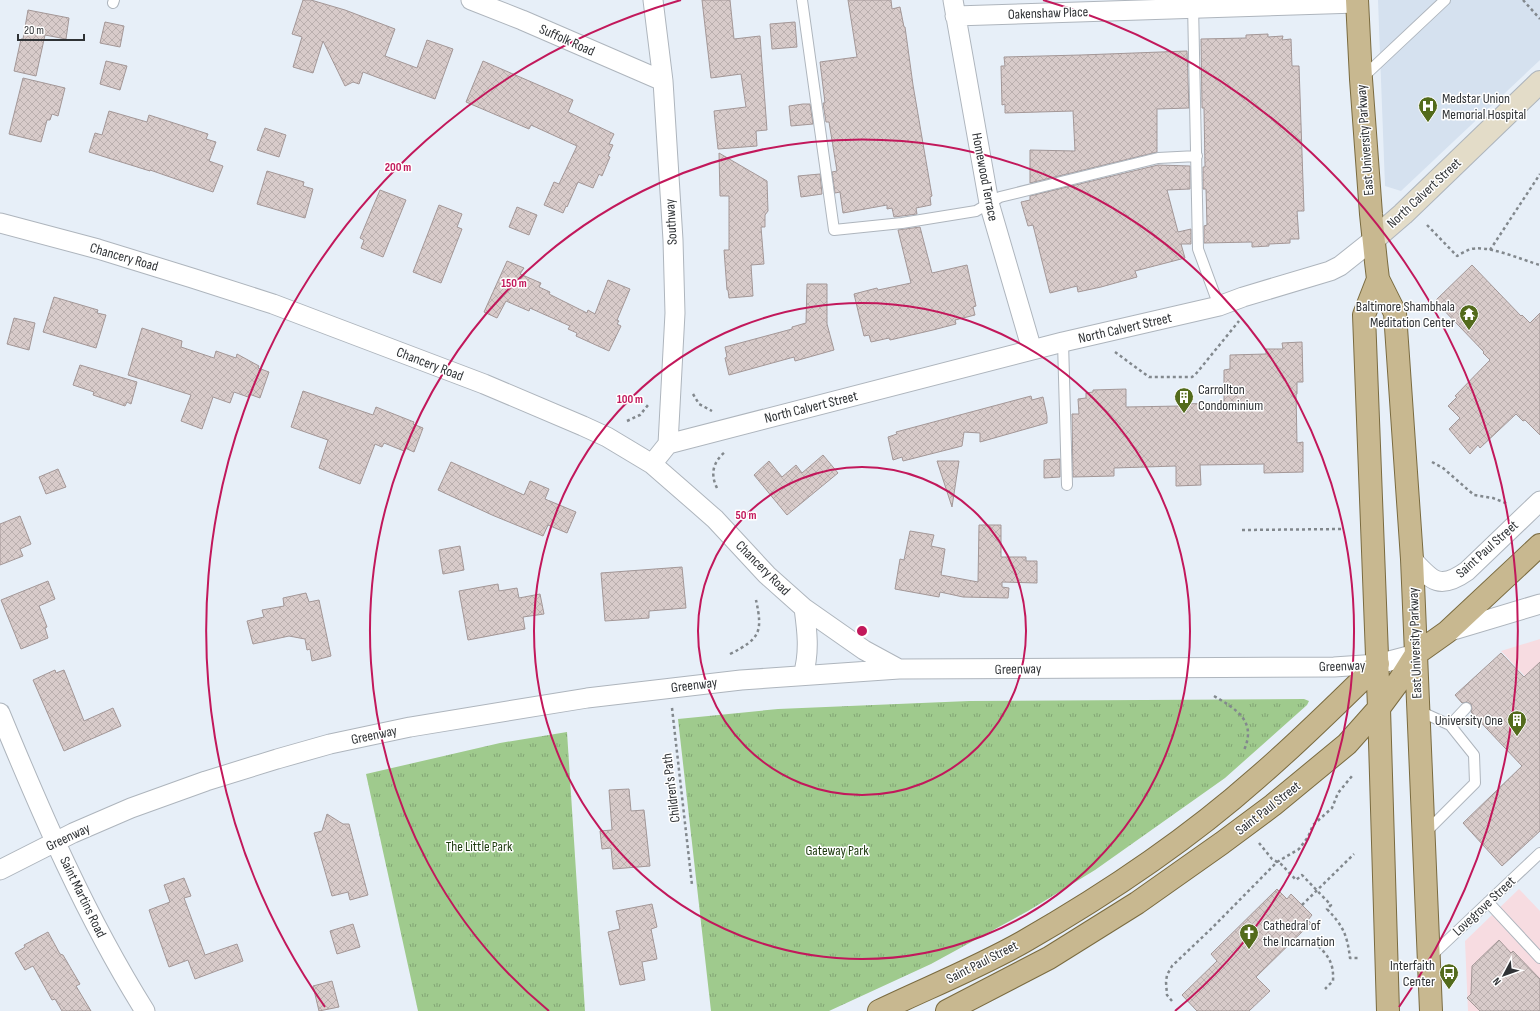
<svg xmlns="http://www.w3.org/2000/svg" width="1540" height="1011" viewBox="0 0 1540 1011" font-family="'Sofia Sans Condensed',sans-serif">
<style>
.education{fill:#f7dce1}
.built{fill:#d5e1ef}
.park{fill:url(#park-tufts)}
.building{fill:url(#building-cross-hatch);stroke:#a39797}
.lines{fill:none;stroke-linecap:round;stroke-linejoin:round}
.lane-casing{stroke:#aeb5bd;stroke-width:12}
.street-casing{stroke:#aeb5bd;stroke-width:21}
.secondary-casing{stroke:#aeb5bd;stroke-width:24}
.primary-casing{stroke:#7a6b40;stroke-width:24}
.path{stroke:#82888d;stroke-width:2.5;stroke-dasharray:3 3;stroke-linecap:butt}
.lane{stroke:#fff;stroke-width:10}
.street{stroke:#fff;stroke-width:19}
.secondary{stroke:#e3dcc8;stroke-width:22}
.primary{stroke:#c8b890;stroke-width:22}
.ring{fill:none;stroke:#c2185b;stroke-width:2}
.labels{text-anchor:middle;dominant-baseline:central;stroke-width:3;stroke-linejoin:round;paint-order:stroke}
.street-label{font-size:14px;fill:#2f3235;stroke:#fff}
.poi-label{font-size:14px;fill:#2f3235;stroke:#fff;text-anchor:start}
.park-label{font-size:14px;fill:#1d3a0e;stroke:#fff}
.centre{fill:#c2185b;stroke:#fff;stroke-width:2}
.ring-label{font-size:12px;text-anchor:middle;font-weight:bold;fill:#c2185b;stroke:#fff;stroke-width:3;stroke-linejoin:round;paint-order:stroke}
</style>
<defs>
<pattern id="park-tufts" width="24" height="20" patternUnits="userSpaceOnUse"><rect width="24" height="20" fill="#9fca8d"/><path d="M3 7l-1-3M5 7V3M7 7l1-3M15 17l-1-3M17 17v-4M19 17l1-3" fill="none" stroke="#82a574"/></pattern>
<pattern id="building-cross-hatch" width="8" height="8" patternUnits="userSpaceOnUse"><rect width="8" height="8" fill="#d8cbca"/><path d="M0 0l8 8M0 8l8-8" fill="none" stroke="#baafae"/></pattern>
</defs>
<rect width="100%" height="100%" fill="#e7eff8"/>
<path class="education" d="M1540,639V692L1501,651Z
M1519,889L1540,911V1011H1468L1465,941Z"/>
<path class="built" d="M1378,0H1540V60L1401,191L1385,186Z"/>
<path class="park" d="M1304,699L1309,701L1307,705L1225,778L1095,870L1028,911L931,964L829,1011H711L678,719L778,709L969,701Z
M567,732L585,1011H418L366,774L500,743Z"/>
<path class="building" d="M303,0H311L345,10L395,29L385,56L417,68L427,40L453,49L435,99L363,72L359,84L353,82L345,86L323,41L313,73L293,67L302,37L292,34Z
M702,0H730L734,39L760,36L767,130L756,131L757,146L718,149L714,111L746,107L741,74L711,78Z
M848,0H891L892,9L900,7L904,27H905L913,85L932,196L930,197L931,205L916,208L917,214L894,217L892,208L887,209V205L843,213L840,192L835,193L832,172L837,171L829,122H826L823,103H825L820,62L857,57Z
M28,10L69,18L66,39L45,35L36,76L14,71L21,39H23Z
M105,22L124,26L120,47L100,43Z
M795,22L797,47L772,49L770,24Z
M1268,34V37L1283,36L1282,40L1291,39L1292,66H1299L1304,211H1297L1299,239H1290V243L1269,244V246L1252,247V242L1204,243V226L1207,225L1206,189H1203V167H1205L1204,108H1202L1201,39L1246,38V35Z
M1187,51L1189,108L1157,109V152L1030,183V150L1075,151L1073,111L1005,113V104L1002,105L1001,66H1005L1004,57L1081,55Z
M106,61L127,66L120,90L100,84Z
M483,61L573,100L568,112L614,134L609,144L613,145L608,156L610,157L602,176L599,174L593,188L578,182L567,207L566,206L563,213L544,205L554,182L559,184L577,146L531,125L529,129L466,102Z
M23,78L65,88L58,116L52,114L50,120H47L41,142L9,134Z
M803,104H810L813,124L791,126L789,106Z
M109,111L147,122L149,115L208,134L206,139L216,142L209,161L223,166L213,192L150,170V171L89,152L95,133L102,135Z
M265,128L286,135L279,157L257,150Z
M719,153L767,181L768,211L765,215V227H761L764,264L751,265L753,296L729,298L728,290H727L724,250H729V196H720Z
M1158,165L1190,166V189L1167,190L1178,232L1191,229V244H1181L1185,258L1135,271L1137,277L1101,287L1078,292L1077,286L1050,293L1033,225L1028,226L1021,202L1030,200V196Z
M267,171L304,182L303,186L313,189L305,218L257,204Z
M820,174L822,194L801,197L798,176Z
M380,190L406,200L383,257L361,248L364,240L360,238Z
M439,205L462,214L457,227L462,229L441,283L413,272Z
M517,207L537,215L529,235L509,227Z
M920,227L932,273L967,265L976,306L973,307L975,315L955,320L956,324L933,330L890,340L889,338L871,342L869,335L864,336L854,294L877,288L878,290L911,283L898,230Z
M507,261L524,268L520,274L541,283L539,287L550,292L549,294L587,313L588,310L595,314L608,280L630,289L617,320L619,321L617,324L621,326L609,351L576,336L577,333L568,329L570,326L530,308L529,311L506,301L497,318L484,312Z
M1472,265L1521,316L1522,315L1530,323L1540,313V435L1525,420L1523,421L1516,414L1480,448L1478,445L1470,454L1449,429L1460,418L1448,406L1457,397L1455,396L1490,360L1483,353L1484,352L1435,301Z
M807,284H827V324L834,350L795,361L794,357L729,375L725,358L727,357L725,347L792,329V327L806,323Z
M54,297L98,310L97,313L106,315L96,348L43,332Z
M14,318L35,323L29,350L7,344Z
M142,328L182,341L181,347L214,358L216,351L236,358L237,354L259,366L258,368L269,372L260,398L249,394L248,397L234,392L230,403L213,397L202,429L181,421L191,395L128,375Z
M1302,342L1303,382H1297V394H1296L1297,443L1303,442V472L1264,473V464L1200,465L1201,485L1176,486V466L1114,468V476L1073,477L1072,414H1079L1078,399L1086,398V393L1093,392V390L1126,389V407L1181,406V404L1224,403V370L1230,369V355L1266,354V349H1283L1282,343Z
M80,365L137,382L131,404L127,402L125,406L93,395L94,392L73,385Z
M303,391L373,415L376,407L414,422L413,424L423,428L414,452L405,448L404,451L384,443L382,447L375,444L360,484L319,468L328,440L291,427Z
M1031,396L1032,400L1043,397L1047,416V423L980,442V433L964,432L962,446L903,461L902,457L893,460L888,437L897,434L896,432Z
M823,455L838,473L787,515L754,475L769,461L782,477L796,465L802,473Z
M1060,459V477L1044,478V460Z
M937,461H959L952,507Z
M451,462L524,495L530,481L549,489L545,499L576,512L567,533L548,525L543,536L492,515L438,490Z
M58,469L66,487L46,494L39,477Z
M20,516L31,544L20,549L23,556L0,565V524Z
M979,525H1001V557H1026V561H1037V583L1002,582V587L1009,588L1008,598L963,597L940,592L939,597L895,589L900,559L904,560L910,531L934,535L931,546L945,549L941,575L978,582Z
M460,546L464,570L443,574L439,550Z
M682,567L686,608L649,611V618L605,621L601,573Z
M48,581L55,599L39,606L47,627L45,628L48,638L21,649L1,600Z
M498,584L499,591L517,588L519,598L540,594L544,614L523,617L525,629L468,640L459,591Z
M306,593L309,602L319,600L331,656L312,661L310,649L307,650L305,639L289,636L253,644L247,621L264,617L262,610L284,606L283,598Z
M1501,653L1524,677L1540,662V831L1502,866L1463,823L1522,766L1471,712L1472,709L1471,704L1467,702L1462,703L1455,695Z
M55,670L56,673L64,670L84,721L113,708L121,726L64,751L33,680Z
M629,789L631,811L644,810L650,866L613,869L611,848L602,849L600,831L612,830L609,790Z
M327,814L343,824H349L368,895L350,900L348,892L332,896L314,833L322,831Z
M184,878L191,896L184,898L205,955L237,944L243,961L195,979L188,960L169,967L149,910L170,902L164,885Z
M1277,889L1287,899L1291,894L1312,915L1308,920L1311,923L1256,977L1270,991L1249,1011H1197L1182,995L1217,961L1211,954Z
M652,904L657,927L651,929L657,959L642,962L645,980L620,985L608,932L620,929L616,911Z
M353,924L360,947L337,954L330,931Z
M48,932L60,954L63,955L80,984L76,986L91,1011H62L55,999L52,1000L33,966L25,970L15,953L25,947L24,945Z
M1499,940L1511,953L1513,951L1540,979V1011H1480L1467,998L1471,994L1472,966Z
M332,981L339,1007L319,1011L313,986Z"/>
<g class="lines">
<g class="lane-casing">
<path id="lane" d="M802,0L834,230L902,223L976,211L1000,197L1158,158L1197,156
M113,3L114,0
M1193,4L1198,249L1219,306
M1362,78L1445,0
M1063,342L1067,485
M1417,710L1450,725L1474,755L1475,783L1425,833
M1450,725L1466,708
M1488,902L1540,958
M1430,957L1540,853"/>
</g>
<g class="street-casing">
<path id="street" d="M471,0L522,20L663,81
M653,0L663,81L673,240L675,313L668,444
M953,0L989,203L1032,350
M955,16L1357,3
M0,223L98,249L192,278L273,304L484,384L583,426L607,437L652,464L683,491L715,519L767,575L804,608L864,650L899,669
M652,464L668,444L1063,342L1219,306L1243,297L1330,271L1340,266L1374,239
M1412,559C1431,580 1439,591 1467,571L1540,501
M1447,632L1540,604
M803,675C810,652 807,630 804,608
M0,713C42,815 86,917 145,1011
M0,870L73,833L131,808L206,781L277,759L330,744L410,727L587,698L741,680L899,669L1334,667L1378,664L1416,654"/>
</g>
<g class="secondary-casing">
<path id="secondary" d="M1374,239L1403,214L1540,82"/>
</g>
<g class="primary-casing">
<path id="primary" d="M1357,0L1361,79L1371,214L1376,262L1378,279L1395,313L1412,559L1431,1011
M1378,279L1364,315L1379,708L1388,1011
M879,1011C927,988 977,968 1023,942C1105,895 1186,841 1257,778C1299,742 1338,703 1378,664
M947,1011L1049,958L1137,903L1222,843L1273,805L1347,744L1379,708L1399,681L1416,654L1447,632L1540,545"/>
</g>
<path class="path" d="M1523,0L1540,19
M1427,225L1457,256C1460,254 1464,252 1468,250C1485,243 1522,260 1540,265
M1490,250L1540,174
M1115,352L1149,377H1192L1195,375L1239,321
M693,394L699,404L712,411
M627,421L640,415L648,405
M1432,462L1443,468L1474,495L1493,498L1508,504
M717,488C710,474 713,462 725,452
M1242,530L1344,529
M730,654C760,639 763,632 756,600
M1214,696C1236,709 1257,721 1244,750
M672,708L692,885
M1259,843L1272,859L1281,864L1296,880L1302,875L1331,905L1327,909C1343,926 1347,934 1350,958H1358
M1302,905L1354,854
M1314,942C1328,955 1334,962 1333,981L1325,989
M1172,1001L1167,995L1166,982L1167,975L1172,966L1212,928L1277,862L1299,849L1308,837L1313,825L1332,808L1338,793L1352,776"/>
<use href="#lane" class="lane"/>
<use href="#street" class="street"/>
<use href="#secondary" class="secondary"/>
<use href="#primary" class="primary"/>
</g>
<g class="ring">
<circle cx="862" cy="631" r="164"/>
<circle cx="862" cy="631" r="328"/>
<path d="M549 1011A492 492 0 1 1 1175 1011"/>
<path d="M325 1007A656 656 0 0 1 681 0M1043 0A656 656 0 0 1 1399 1007"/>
</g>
<defs>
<g id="hospital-pin" transform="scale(1)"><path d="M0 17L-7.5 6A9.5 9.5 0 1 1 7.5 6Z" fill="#536b1c" stroke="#fff"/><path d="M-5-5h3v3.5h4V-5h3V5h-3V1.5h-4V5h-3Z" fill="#fff"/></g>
<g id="temple-pin" transform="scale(1)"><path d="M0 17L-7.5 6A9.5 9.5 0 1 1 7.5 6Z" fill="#536b1c" stroke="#fff"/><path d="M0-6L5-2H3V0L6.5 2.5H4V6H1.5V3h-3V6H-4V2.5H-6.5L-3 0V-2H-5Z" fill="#fff"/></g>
<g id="building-pin" transform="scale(1)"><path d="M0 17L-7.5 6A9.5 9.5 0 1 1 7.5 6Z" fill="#536b1c" stroke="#fff"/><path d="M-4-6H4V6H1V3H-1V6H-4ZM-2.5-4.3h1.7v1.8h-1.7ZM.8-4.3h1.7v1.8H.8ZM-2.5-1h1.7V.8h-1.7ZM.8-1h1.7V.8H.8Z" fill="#fff"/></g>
<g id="church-pin" transform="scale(1)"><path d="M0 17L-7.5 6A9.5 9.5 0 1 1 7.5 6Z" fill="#536b1c" stroke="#fff"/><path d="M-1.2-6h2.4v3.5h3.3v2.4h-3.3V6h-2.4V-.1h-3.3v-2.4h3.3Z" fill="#fff"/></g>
<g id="bus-pin" transform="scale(1)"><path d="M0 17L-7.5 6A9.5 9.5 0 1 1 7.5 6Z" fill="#536b1c" stroke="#fff"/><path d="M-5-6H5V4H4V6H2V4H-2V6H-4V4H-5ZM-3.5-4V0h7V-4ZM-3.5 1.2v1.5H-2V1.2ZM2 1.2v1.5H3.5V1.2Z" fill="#fff"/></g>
</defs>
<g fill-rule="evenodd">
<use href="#hospital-pin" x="1428" y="106"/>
<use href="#temple-pin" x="1469" y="314"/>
<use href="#building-pin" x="1184" y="397"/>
<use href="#building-pin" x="1517" y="720"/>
<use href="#church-pin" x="1249" y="933"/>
<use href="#bus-pin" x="1449" y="973"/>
</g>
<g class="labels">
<g class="street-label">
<text transform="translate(1048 13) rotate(-2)">Oakenshaw Place</text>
<text transform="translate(567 40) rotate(24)">Suffolk Road</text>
<text transform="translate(1365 140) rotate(-94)">East University Parkway</text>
<text transform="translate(985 177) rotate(79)">Homewood Terrace</text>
<text transform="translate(1424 193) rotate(-43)">North Calvert Street</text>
<text transform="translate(671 222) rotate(-93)">Southway</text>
<text transform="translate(124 257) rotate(16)">Chancery Road</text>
<text transform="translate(1125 328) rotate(-13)">North Calvert Street</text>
<text transform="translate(430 364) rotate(21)">Chancery Road</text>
<text transform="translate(811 407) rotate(-14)">North Calvert Street</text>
<text transform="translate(1487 549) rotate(-42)">Saint Paul Street</text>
<text transform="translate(763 568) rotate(45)">Chancery Road</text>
<text transform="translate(1415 643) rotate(-92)">East University Parkway</text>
<text transform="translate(1342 666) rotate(-2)">Greenway</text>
<text transform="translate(1018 669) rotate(-1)">Greenway</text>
<text transform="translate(694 685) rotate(-7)">Greenway</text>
<text transform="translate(374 735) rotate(-12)">Greenway</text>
<text transform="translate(671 788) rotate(-97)">Children's Path</text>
<text transform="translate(1268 808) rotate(-38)">Saint Paul Street</text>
<text transform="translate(68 837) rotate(-25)">Greenway</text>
<text transform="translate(83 897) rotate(64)">Saint Martins Road</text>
<text transform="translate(1484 906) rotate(-43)">Lovegrove Street</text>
<text transform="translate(982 962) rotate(-27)">Saint Paul Street</text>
</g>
<g class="poi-label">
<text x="1442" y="98">Medstar Union<tspan x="1442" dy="16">Memorial Hospital</tspan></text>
<text x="1455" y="306" text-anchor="end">Baltimore Shambhala<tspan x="1455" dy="16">Meditation Center</tspan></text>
<text x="1198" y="389">Carrollton<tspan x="1198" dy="16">Condominium</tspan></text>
<text x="1503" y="720" text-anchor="end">University One</text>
<text x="1263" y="925">Cathedral of<tspan x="1263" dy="16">the Incarnation</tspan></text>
<text x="1435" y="965" text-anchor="end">Interfaith<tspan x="1435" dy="16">Center</tspan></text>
</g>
<g class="park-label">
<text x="479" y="846">The Little Park</text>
<text x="837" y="850">Gateway Park</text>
</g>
</g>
<circle cx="862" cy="631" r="6" class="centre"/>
<g class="ring-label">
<text x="398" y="171">200 m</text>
<text x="514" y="287">150 m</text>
<text x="630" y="403">100 m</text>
<text x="746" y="519">50 m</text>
</g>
<g transform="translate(1504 975) rotate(229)" stroke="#ffffff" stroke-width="3" paint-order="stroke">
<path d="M0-3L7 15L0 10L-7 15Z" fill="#2f3235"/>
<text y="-6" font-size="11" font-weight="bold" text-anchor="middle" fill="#2f3235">N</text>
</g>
<path d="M18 34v6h66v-6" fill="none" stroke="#2f3235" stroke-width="2"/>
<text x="24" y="34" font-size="12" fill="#2f3235" stroke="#ffffff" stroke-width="3" paint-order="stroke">20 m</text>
</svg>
